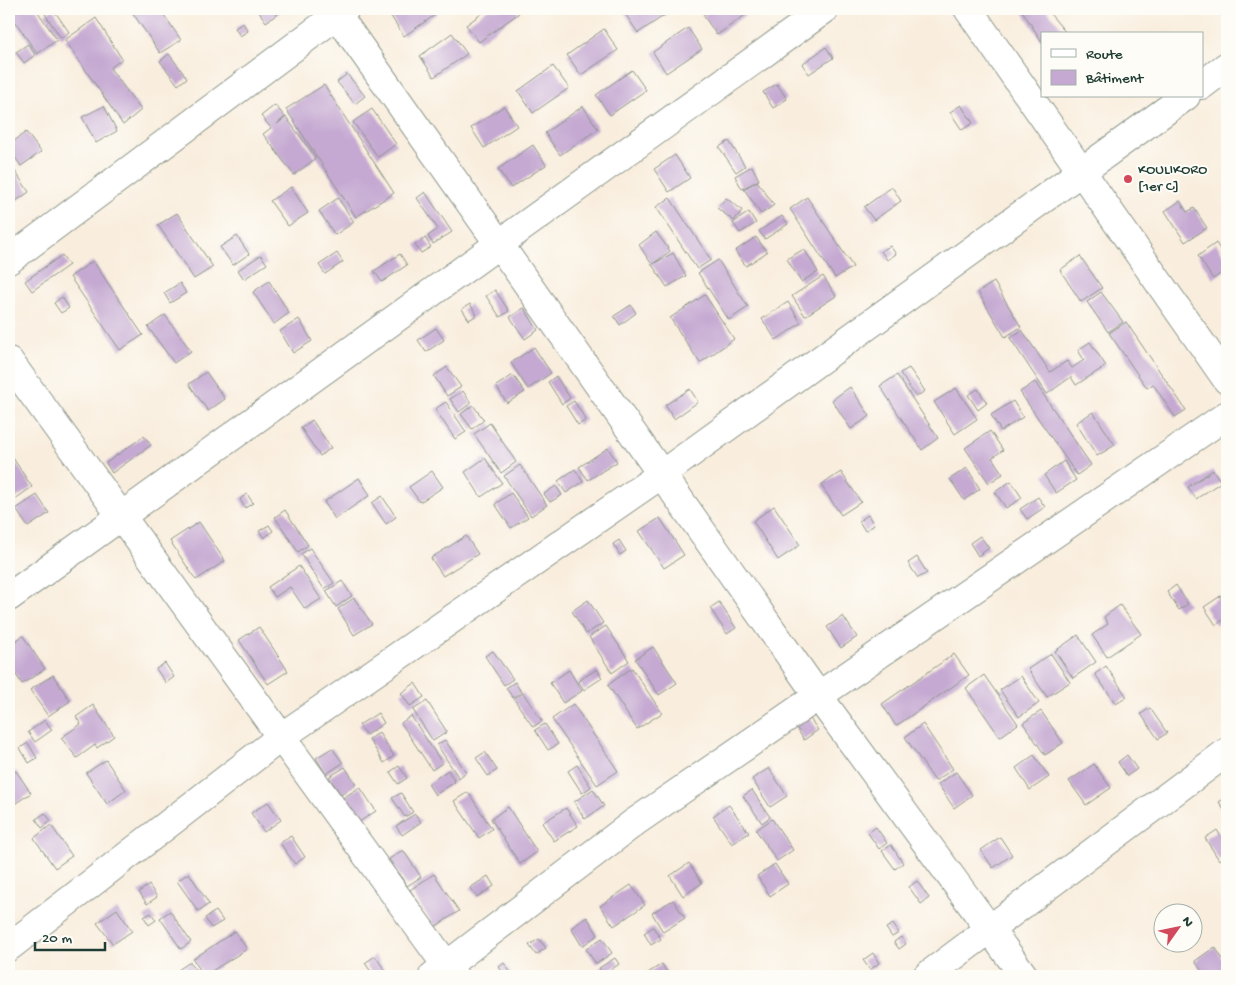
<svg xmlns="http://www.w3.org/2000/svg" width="1236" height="985" viewBox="0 0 1236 985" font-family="'Gochi Hand',sans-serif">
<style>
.building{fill:#c5a9d2}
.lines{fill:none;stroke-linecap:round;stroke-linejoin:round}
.minor-casing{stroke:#8c9689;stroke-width:30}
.minor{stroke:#fff;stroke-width:28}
.poi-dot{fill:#d1495b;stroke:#fdfcf7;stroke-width:2}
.labels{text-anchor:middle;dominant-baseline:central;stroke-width:4;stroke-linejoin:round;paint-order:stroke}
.poi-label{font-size:15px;fill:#1f3d34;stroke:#fdfcf7;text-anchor:start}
</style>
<rect width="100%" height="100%" fill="#fdfcf7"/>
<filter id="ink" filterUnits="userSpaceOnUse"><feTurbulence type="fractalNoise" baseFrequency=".02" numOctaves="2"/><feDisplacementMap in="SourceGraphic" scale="10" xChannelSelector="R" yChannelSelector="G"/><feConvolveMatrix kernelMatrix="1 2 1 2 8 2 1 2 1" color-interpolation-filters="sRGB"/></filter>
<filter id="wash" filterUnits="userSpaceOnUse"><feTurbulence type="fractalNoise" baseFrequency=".0096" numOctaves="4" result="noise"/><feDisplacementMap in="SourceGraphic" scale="20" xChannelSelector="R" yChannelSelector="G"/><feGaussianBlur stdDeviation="1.12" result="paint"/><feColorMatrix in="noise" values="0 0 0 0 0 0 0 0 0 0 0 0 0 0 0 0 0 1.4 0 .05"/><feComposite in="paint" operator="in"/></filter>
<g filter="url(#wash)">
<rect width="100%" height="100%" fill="#f9eede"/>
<g id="blocks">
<path class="building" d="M12,9H36L57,40L37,54L9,12Z
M53,9L69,32L61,38L45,14Z
M130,9H160L181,40L160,53Z
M257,9H285L266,22Z
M399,9H435L438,13L404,36L390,15Z
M488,9H516L519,13L479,42L466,25Z
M628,9H674L638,33L624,12Z
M712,9H751L752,10L717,35L703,15Z
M1021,9H1046L1067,34H1042V42Z
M96,18L122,59L110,68L141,110L123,125L65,40Z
M243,23L248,31L240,36L235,28Z
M688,28L702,49L666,73L653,52Z
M604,29L618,50L581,75L567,55Z
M452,33L467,54L434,77L420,56Z
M28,44L35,55L24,63L16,52Z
M826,47L833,58L809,74L802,64Z
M169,54L187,78L178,85L160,61Z
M553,66L569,88L533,113L518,91Z
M632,70L646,90L610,115L596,95Z
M347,74L365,96L355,104L337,82Z
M777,84L787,99L773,108L763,92Z
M324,85L394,193L356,217L286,109Z
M275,105L285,117L277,124L286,117L316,158L294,175L263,134L271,128L261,116Z
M961,105L973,123L962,130L950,112Z
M104,106L117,131L96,143L82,117Z
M504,106L517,126L484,148L471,128Z
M583,106L598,129L560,155L545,133Z
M372,109L396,144L378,157L353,122Z
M26,132L41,152L21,166L9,149V145Z
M729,141L745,166L736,172L719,147Z
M533,145L546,165L511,188L498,169Z
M675,155L690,178L669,192L654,169Z
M9,162L29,192L9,206Z
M752,166L759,180L742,189L735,176Z
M757,181L774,205L761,214L744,189Z
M291,187L308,213L288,226L270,201Z
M892,187L901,201L874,220L864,207Z
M425,192L452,232L433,244L428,236L438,229L417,198Z
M807,197L853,267L835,278L790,209Z
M338,198L354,222L335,235L319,211Z
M670,198L711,260L697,269L656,207Z
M726,198L742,210L734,221L717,208Z
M1180,201L1187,212L1194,208L1207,228L1185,242L1165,211Z
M749,212L756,223L740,233L733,223Z
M177,213L213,267L194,279L158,225Z
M782,216L788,224L765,239L759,231Z
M656,232L670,251L653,264L673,253L686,276L667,287L639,245Z
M237,236L249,254L233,265L220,247Z
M756,237L767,252L746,266L735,251Z
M425,238L431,247L421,253L415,245Z
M1216,243L1227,260V269L1213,279L1198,256Z
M890,246L896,254L887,260L881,251Z
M804,249L818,272L801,282L787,259Z
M337,253L343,262L325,274L319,265Z
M400,254L407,265L382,282L374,271Z
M62,255L69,265L32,291L25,281Z
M261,255L267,264L244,279L238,270Z
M1080,256L1102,288L1081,302L1060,270Z
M718,260L748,307L729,320L698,273Z
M93,261L143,335L120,350L70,277Z
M823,276L836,296L805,316L792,296Z
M269,281L289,313L274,324L253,292Z
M994,282L1021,327L1005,337L978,292Z
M180,283L186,293L170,303L164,293Z
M495,290L509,311L500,317L486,296Z
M1101,292L1123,322L1108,332L1087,302Z
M705,295L734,339L700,363L670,318Z
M62,297L69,308L61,313L54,303Z
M788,302L801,323L776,340L762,319Z
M470,304L477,315L469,320L462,309Z
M631,305L636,313L620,325L614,316Z
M524,308L538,330L525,339L510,317Z
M165,315L191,351L174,363L148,327Z
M299,319L312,341L293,353L280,331Z
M1126,322L1186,410L1175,417L1153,384L1147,388L1109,333Z
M436,328L444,340L426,352L418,340Z
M1022,330L1050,372L1067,361L1072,368L1084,360L1078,350L1090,342L1106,366L1076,385L1071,377L1047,394L1010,338Z
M534,347L551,373L528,389L511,363Z
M447,367L461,387L447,396L434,376Z
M909,368L925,391L916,397L900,373Z
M206,372L225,399L208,411L189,384Z
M513,375L525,392L507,403L496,386Z
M897,375L938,438L922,450L880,386Z
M556,376L570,398L562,404L548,382Z
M1035,382L1091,465L1077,475L1020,392Z
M850,387L870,416L851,429L832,400Z
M956,388L977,419L955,434L934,402Z
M690,389L698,402L674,419L665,405Z
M978,389L987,403L978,410L968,395Z
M463,391L471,403L459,412L450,399Z
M574,401L586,420L578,425L566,406Z
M1013,401L1023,417L1001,431L991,415Z
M446,402L466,432L455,439L435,409Z
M473,405L484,420L472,429L461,414Z
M1093,412L1115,445L1097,456L1076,423Z
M312,420L331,448L320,456L301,428Z
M490,423L516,462L501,473L474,434Z
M990,431L1003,450L992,458L1003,474L989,483L965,448Z
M144,436L151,445L112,473L106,463Z
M608,448L617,462L588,480L579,467Z
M9,452L32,487L11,502L9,499Z
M485,458L502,483L481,497L465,472Z
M1064,461L1076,480L1056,493L1044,475Z
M520,465L547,505L531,516L504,476Z
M967,468L980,489L964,500L950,479Z
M575,469L583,482L566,493L558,481Z
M1213,470L1221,482L1196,499L1188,487Z
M432,471L443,487L420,502L409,487Z
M841,472L861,502L841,515L821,485Z
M359,478L370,495L335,519L324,502Z
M1011,481L1022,498L1006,508L995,492Z
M556,486L562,495L550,502L544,494Z
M511,493L528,517L511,528L495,504Z
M247,494L253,503L245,508L240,499Z
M37,495L49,513L28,527L16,509Z
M382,496L396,517L386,524L372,503Z
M1038,497L1045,507L1027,519L1020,509Z
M774,506L800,545L778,560L753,521Z
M285,510L308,545L298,552L275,517Z
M868,515L874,525L865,531L859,521Z
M660,518L684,555L664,568L639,531Z
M199,522L225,561L196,580L170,541Z
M269,525L273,531L264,538L259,531Z
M466,536L478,554L443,576L431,558Z
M980,536L989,548L978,556L970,543Z
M619,540L626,551L620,555L613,544Z
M310,548L334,583L324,589L301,554Z
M917,557L927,573L918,578L908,563Z
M299,566L321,599L305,609L290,587L275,597L268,587Z
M342,581L352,596L336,607L326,591Z
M1176,585L1188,604L1179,610L1167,592Z
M1222,595L1227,603V617L1216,625L1204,607Z
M354,598L372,624L354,635L338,609Z
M588,600L603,623L586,634L572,611Z
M719,602L736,628L727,634L710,608Z
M1120,605L1141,634L1107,657L1092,635L1108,624L1104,617Z
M843,616L857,637L841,648L827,627Z
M606,626L629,661L612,673L589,637Z
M259,627L288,671L268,684L239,640Z
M1078,635L1096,662L1073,678L1055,651Z
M23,636L45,669L22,684L9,664V645Z
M653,647L677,683L659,695L635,659Z
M493,651L513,679L504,685L485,656Z
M954,654L969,675L896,726L882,704Z
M1051,654L1070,682L1047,697L1028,669Z
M165,663L174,677L166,683L156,669Z
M1106,666L1127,697L1116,704L1095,674Z
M632,668L662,713L637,729L608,685Z
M597,669L602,678L584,690L578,681Z
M569,670L582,691L563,703L550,683Z
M53,675L70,701L48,716L30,690Z
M984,675L1018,724L1000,737L966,688Z
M1021,676L1039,703L1019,717L1000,690Z
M515,682L521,692L513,698L506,688Z
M415,683L424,697L410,706L401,693Z
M523,693L542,721L533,727L514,699Z
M427,701L447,732L433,741L413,710Z
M573,704L618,771L597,785L552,719Z
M93,705L114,736L97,748L95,745L77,758L61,738L81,724L76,717Z
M1150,708L1167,733L1158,739L1141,714Z
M1041,711L1063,743L1045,755L1023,723Z
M378,713L384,723L366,735L359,725Z
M806,713L818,730L804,740L793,722Z
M411,716L442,763L432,770L401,723Z
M45,720L52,730L35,742L28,732Z
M545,724L558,744L548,750L535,730Z
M923,724L953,769L935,781L905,737Z
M379,733L394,756L384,763L369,739Z
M445,740L466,772L459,778L437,745Z
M28,743L37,758L29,763L20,748Z
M332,748L343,763L326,774L316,758Z
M485,752L497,770L488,776L476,758Z
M1034,755L1049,777L1030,790L1016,768Z
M1127,755L1137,769L1127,776L1118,762Z
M106,760L126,790L107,804L86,773Z
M1094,764L1111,788L1086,805L1069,781Z
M577,765L591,787L582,793L568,771Z
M399,766L407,778L398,784L390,772Z
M345,767L356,784L341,795L329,777Z
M769,768L787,796L770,807L752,779Z
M448,770L455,782L435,795L428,784Z
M16,771L31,793L13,805L9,799V776Z
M956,772L972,795L954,808L938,784Z
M360,787L376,811L359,822L343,798Z
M593,789L604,806L585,819L574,802Z
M752,790L770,817L762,823L743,796Z
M468,792L492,829L479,838L454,801Z
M401,793L413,812L405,817L392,798Z
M1227,797V815L1219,802Z
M268,802L281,820L264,832L251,813Z
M729,805L749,833L732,844L713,816Z
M508,807L537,852L520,864L491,819Z
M566,808L578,826L554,841L542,823Z
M45,813L51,821L42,828L36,819Z
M415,814L421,822L402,835L396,826Z
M772,819L793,850L777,861L756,830Z
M51,825L72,856L55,868L34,838Z
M876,827L887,843L879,849L868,833Z
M1217,830L1227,847V854L1219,860L1205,838Z
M291,836L305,857L295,864L280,843Z
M1000,837L1012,855L993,868L981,850Z
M891,845L903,863L895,869L882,851Z
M403,850L421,877L407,886L389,859Z
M689,863L702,883L683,896L670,876Z
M775,864L788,884L770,896L757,876Z
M189,873L209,904L198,911L177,881Z
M434,874L459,911L435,927L410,890Z
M488,876L494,886L477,897L470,888Z
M917,881L929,898L921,904L909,887Z
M149,885L157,897L147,904L139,892Z
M631,885L645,905L614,926L600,906Z
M673,900L685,918L663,932L652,913Z
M117,909L132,931L113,944L97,923Z
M170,911L191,942L181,949L160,918Z
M216,911L223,921L211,928L205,918Z
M151,913L156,920L149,925L144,917Z
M587,917L598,935L582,946L571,928Z
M893,924L899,933L892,937L886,928Z
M653,927L661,939L651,945L644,933Z
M235,931L247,949L204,976L193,959Z
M901,937L906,944L899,949L894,942Z
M602,938L612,953L596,964L586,949Z
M539,939L546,948L536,955L529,945Z
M1215,947L1227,966V971L1220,976H1205L1195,961Z
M873,953L879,963L870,970L863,960Z
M375,956L387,973L383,976H374L365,963Z
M615,958L619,964L604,975L599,968Z
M190,962L200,976H169Z
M504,963L513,976H505L499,967Z
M662,964L668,974L663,976H643Z"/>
</g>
</g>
<g filter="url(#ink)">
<use href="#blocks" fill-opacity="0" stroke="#8c9689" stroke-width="1"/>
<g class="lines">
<g class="minor-casing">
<path id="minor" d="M333,9L819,697L1024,976
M968,9L1227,380
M1202,85L1227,66
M9,260L345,9
M9,361L454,976
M9,597L825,9
M9,947L281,737L662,474L1186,96
M433,976L635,822L1227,415
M927,976L1227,752"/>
</g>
<use href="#minor" class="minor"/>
</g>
</g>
<circle class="poi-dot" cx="1128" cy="179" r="5"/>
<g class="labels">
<g class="poi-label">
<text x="1138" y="170">KOULIKORO<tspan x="1138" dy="17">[1er C]</tspan></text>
</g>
</g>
<rect width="1236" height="985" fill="none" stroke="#fdfcf7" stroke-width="30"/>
<rect x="1041" y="32" width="162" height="65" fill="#fdfcf7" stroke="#a4b0a9"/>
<rect x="1051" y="49" width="25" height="8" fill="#ffffff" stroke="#a4b0a9"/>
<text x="1086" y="58" font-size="15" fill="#1f3d34">Route</text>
<rect x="1051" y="70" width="25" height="15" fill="#c5a9d2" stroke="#a4b0a9"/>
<text x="1086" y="82" font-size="15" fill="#1f3d34">Bâtiment</text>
<g transform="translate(1178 928) rotate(57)"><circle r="24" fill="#fdfcf7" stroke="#a4b0a9"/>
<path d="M0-4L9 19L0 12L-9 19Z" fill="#d1495b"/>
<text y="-8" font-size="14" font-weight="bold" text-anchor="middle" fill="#1f3d34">N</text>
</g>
<path d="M35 942v8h70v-8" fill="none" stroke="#1f3d34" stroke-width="2.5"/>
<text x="42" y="942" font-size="15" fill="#1f3d34" stroke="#fdfcf7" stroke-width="4" paint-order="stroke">20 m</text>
</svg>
